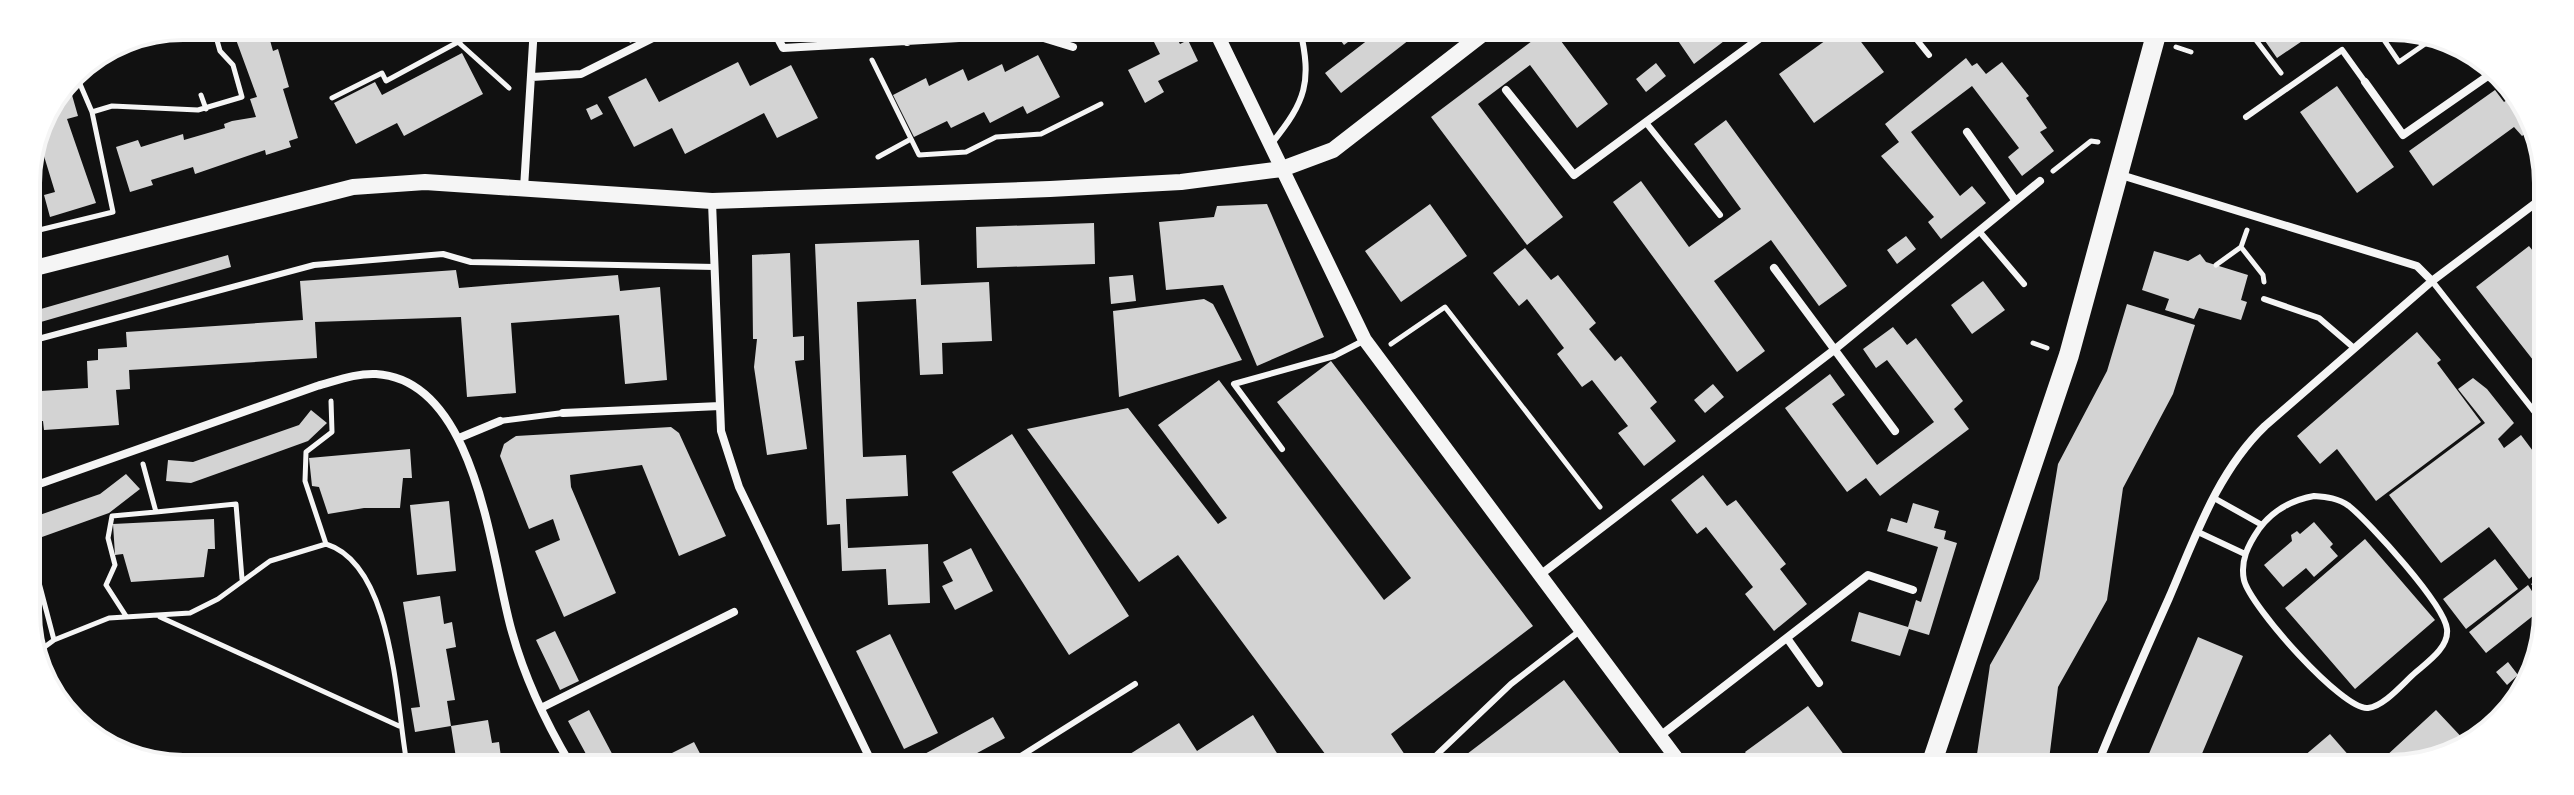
<svg xmlns="http://www.w3.org/2000/svg" width="2574" height="795" viewBox="0 0 2574 795" font-family="Raleway,sans-serif">
<style>
.building{fill:#d3d3d3}
.lines{fill:none;stroke-linecap:round;stroke-linejoin:round}
.path{stroke:#f5f5f5;stroke-width:5}
.service{stroke:#f5f5f5;stroke-width:6}
.minor{stroke:#f5f5f5;stroke-width:8}
.tertiary{stroke:#f5f5f5;stroke-width:14}
.secondary{stroke:#f5f5f5;stroke-width:16}
.primary{stroke:#f5f5f5;stroke-width:20}
.rim{fill:none;stroke:#f5f5f5;stroke-width:4}
</style>
<rect width="100%" height="100%" fill="#111"/>
<path class="building" d="M231,26H266L273,51L278,49L289,87L283,89L298,138L289,141L291,147L266,155L265,150L195,174L193,167L151,180L153,185L130,192L116,147L138,140L141,147L183,134L184,140L225,128L224,124L232,121L256,117L250,99L257,97Z
M445,27H472L450,37Z
M621,27H635L641,38L630,43Z
M1332,29H1365L1344,45Z
M1382,29H1423L1341,93L1325,73Z
M1548,29H1552L1608,104L1577,128L1530,65L1478,104L1563,217L1527,245L1431,117Z
M1670,29L1722,30L1728,38L1694,64Z
M1840,30H1852L1884,72L1814,123L1779,74Z
M2258,31H2317L2277,58Z
M1174,33L1180,44L1188,40L1198,61L1158,81L1164,92L1145,103L1128,70L1160,54L1154,42Z
M462,53L483,94L404,136L397,123L356,144L334,103L375,82L382,95Z
M1038,55L1060,97L1027,114L1023,106L990,123L984,112L951,128L947,121L914,137L893,95L926,78L929,86L963,69L968,81L1002,64L1005,72Z
M1966,58L1972,66L1977,63L1986,74L2002,62L2029,96L2026,98L2047,128L2040,132L2054,151L2022,176L2008,157L2019,148L1972,86L1911,132L1960,196L1972,186L1986,203L1941,239L1928,222L1934,217L1881,156L1899,142L1885,124Z
M738,62L750,86L791,65L818,118L777,138L764,113L685,154L672,128L634,147L608,97L646,78L659,102Z
M1656,63L1666,76L1646,92L1636,79Z
M2337,86L2394,167L2357,193L2300,112Z
M2495,90L2504,102L2516,94L2533,128L2522,136L2514,127L2433,186L2409,151Z
M72,95L78,116L67,119L96,203L50,217L44,195L55,192L36,130L53,101Z
M597,104L603,114L591,120L586,109Z
M1726,120L1847,286L1819,306L1771,240L1714,281L1765,351L1737,372L1613,202L1641,181L1689,247L1741,209L1694,144Z
M1267,204L1324,337L1257,366L1223,285L1166,290L1159,222L1214,217L1217,206Z
M1430,204L1467,256L1401,302L1365,251Z
M1094,223L1095,264L977,268L976,227Z
M1906,236L1916,249L1897,264L1887,250Z
M919,240L921,285L989,282L992,341L942,343L943,374L920,375L916,299L857,302L863,457L906,455L908,496L846,499L848,548L928,544L930,603L888,605L886,569L842,571L840,524L827,525L815,244Z
M2529,246L2545,266L2544,374L2476,287Z
M1525,248L1551,280L1558,275L1596,323L1589,329L1615,361L1621,356L1657,402L1650,408L1676,441L1644,466L1618,433L1628,426L1592,380L1582,387L1557,354L1564,348L1540,316L1527,299L1519,306L1493,273Z
M2154,251L2188,261L2200,254L2206,262L2248,275L2241,300L2247,302L2241,320L2199,308L2194,319L2165,310L2169,299L2142,290Z
M790,253L793,337L804,336V360L795,361L807,449L767,455L754,367L757,339H753L752,255Z
M228,255L231,267L27,326V313Z
M456,270L459,288L618,275L620,291L660,287L667,380L625,384L619,315L511,323L516,393L467,397L461,317L315,322L317,358L129,370L130,389L116,390L119,425L44,430L43,421L28,422L27,379L40,378L41,391L88,388L87,361L98,360V349L127,347L126,332L303,320L300,281Z
M1133,275L1136,301L1111,304L1109,277Z
M1983,281L2005,310L1972,334L1951,305Z
M1204,299L1213,304L1242,360L1119,397L1113,311Z
M2127,304L2195,325L2173,394L2123,488L2107,600L2058,687L2048,768H1975L1990,665L2039,579L2058,464L2107,371Z
M1893,327L1907,345L1916,338L1963,401L1954,409L1969,429L1880,496L1866,478L1847,492L1785,408L1830,374L1845,395L1832,404L1877,465L1934,422L1887,360L1876,368L1863,349Z
M2417,332L2441,360L2437,363L2481,422L2376,501L2337,449L2320,464L2297,436Z
M1331,361L1533,626L1391,734L1413,767L1334,766L1178,555L1139,582L1027,429L1128,408L1218,524L1227,518L1158,425L1219,380L1384,600L1411,578L1277,402Z
M2473,378L2487,389L2514,423L2498,439L2504,448L2521,435L2544,466L2543,568L2529,579L2489,527L2441,563L2389,495L2485,423L2458,389Z
M1713,384L1724,397L1705,413L1694,400Z
M311,410L327,423L308,441L191,483L166,481L168,460L193,462L299,425Z
M671,427L679,433L726,536L679,556L642,465L570,475L571,487L616,593L564,617L535,551L560,540L553,519L529,529L500,456L504,444L516,436Z
M1012,434L1129,616L1069,655L952,472Z
M410,449L412,478H403L400,508H364L328,514L319,487L312,486L309,458Z
M126,474L140,489L109,513L28,542V519L100,494Z
M1703,475L1727,506L1736,500L1786,564L1780,569L1807,604L1774,631L1745,594L1753,587L1706,527L1697,534L1671,500Z
M449,501L456,571L417,575L410,505Z
M1913,503L1939,511L1934,528L1946,531L1944,539L1957,543L1929,635L1909,629L1900,656L1851,641L1859,612L1908,627L1916,600L1921,602L1938,547L1887,531L1891,518L1907,523Z
M214,519L215,549H208L204,577L131,582L123,554L115,555L113,524Z
M2314,522L2333,544L2330,547L2338,556L2314,577L2306,568L2283,587L2264,565L2292,541L2291,535L2297,531L2300,534Z
M2365,539L2435,620L2355,689L2285,608Z
M971,548L993,591L955,610L942,586L953,581L943,562Z
M2495,559L2518,589L2466,629L2443,599Z
M2543,575V599L2531,584Z
M2528,585L2543,608L2486,653L2469,632Z
M440,596L444,624L452,622L456,647L446,649L455,700L447,701L451,726L415,732L411,708L420,707L403,602Z
M555,631L579,681L560,690L536,640Z
M890,634L938,733L904,749L856,651Z
M2198,637L2243,656L2196,768H2143Z
M2508,662L2518,675L2507,685L2496,672Z
M1564,680L1630,767H1450Z
M1808,706L1853,767H1756L1745,752Z
M589,710L618,765H592L568,721Z
M2436,710L2468,744L2401,769H2372Z
M1253,715L1285,766H1111L1179,723L1197,751Z
M993,717L1005,738L953,766L924,765L919,757Z
M488,720L492,743L499,742L502,765L457,764L451,726Z
M2330,734L2358,766L2355,769L2290,768Z
M694,742L706,765H648Z"/>
<g class="lines">
<path class="path" d="M2249,31L2281,73
M2378,31L2399,62L2438,35
M458,42L486,27
M2176,47L2191,52
M872,60L919,155L966,152L996,137L1041,134L1101,104
M74,70L92,112
M201,95L206,109
M332,98L382,73L386,81L458,42L509,88
M878,157L911,139
M2053,171L2091,141L2098,142
M27,233L113,212L92,112L112,106L198,110L242,97L233,65L220,51L213,26
M2241,247L2263,275L2264,282
M2216,265L2241,247L2247,230
M2033,343L2047,348
M1391,344L1445,307L1600,507
M156,512L236,504L242,579
M326,544L305,481L306,452L332,432L331,401
M29,579H38L54,640
M126,616L106,585L115,565L108,538L112,516L156,512L143,464
M160,617L399,726
M35,654L54,640L109,618L190,613L218,599L270,561L326,544C394,565 396,705 407,764"/>
<path class="service" d="M1909,30L1929,55
M2246,117L2342,50L2365,82
M1647,124L1720,215
M1272,143C1306,101 1312,82 1300,29
M1979,231L2024,284
M2432,281L2544,424
M2264,299L2319,318L2354,348
M27,342L314,265L443,254L471,262L715,267
M500,421L563,413
M1282,449L1234,384L1334,356L1365,340
M2314,496C2327,497 2338,498 2349,506C2370,523 2444,604 2447,629C2449,647 2429,661 2416,672C2404,682 2385,706 2368,708C2343,711 2250,606 2244,580C2240,561 2248,545 2259,529C2273,510 2292,500 2314,496Z
M2214,498L2262,525
M2198,532L2245,554
M1005,766L1135,684
M1424,767L1511,684L1581,630"/>
<path class="minor" d="M772,27L783,48L994,36H1037L1073,47
M906,28L907,42
M532,77L581,74L675,27
M2365,82L2403,135L2495,71
M1506,90L1574,175L1771,30
M1967,132L2015,200
M2121,175L2417,266L2432,281
M524,188L534,27
M712,202L721,431L739,487L873,765
M1774,268L1895,431
M563,413L720,406
M459,438L500,421
M28,488L317,386C336,381 356,373 376,374C478,380 491,560 512,632C525,679 546,723 571,765
M1540,575L1834,350L2040,181
M1787,638L1819,683
M541,708L734,612
M1660,736L1868,575L1913,590
M2096,768C2119,711 2144,654 2169,598C2195,538 2217,472 2265,426L2432,281L2545,196"/>
<path class="tertiary" d="M1214,28L1365,340L1683,767"/>
<path class="secondary" d="M27,270L353,187L425,182L712,201L1050,189L1181,182L1282,169L1333,150L1489,29"/>
<path class="primary" d="M1930,768L2069,355L2157,31"/>
</g>
<path d="M0 0H2574V795H0ZM183 40H2391A143 143 0 0 1 2534 183V612A143 143 0 0 1 2391 755H183A143 143 0 0 1 40 612V183A143 143 0 0 1 183 40Z" fill="#fff" fill-rule="evenodd"/>
<path class="rim" d="M183 40H2391A143 143 0 0 1 2534 183V612A143 143 0 0 1 2391 755H183A143 143 0 0 1 40 612V183A143 143 0 0 1 183 40Z"/>
</svg>
